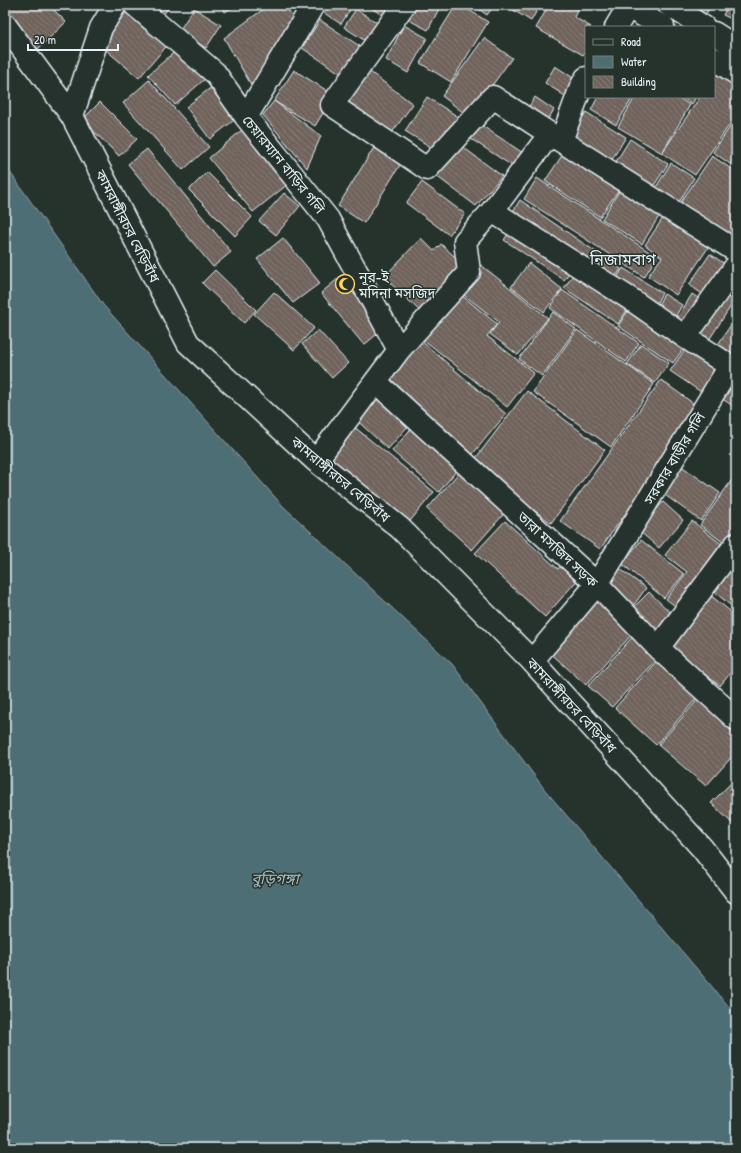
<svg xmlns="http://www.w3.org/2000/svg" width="741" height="1153" viewBox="0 0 741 1153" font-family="'Patrick Hand','Noto Sans Bengali',sans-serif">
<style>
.water{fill:#4e6e74;stroke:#8ca2a9}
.building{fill:url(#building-back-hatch);stroke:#e8f1f8}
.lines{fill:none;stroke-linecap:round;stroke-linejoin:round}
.street-casing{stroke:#e8f1f8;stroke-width:25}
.street{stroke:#26332d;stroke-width:22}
.labels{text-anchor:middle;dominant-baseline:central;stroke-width:3;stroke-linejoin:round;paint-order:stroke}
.street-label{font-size:14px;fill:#e8f1f8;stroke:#26332d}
.poi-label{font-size:14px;fill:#e8f1f8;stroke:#26332d;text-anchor:start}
.water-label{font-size:15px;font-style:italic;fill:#aabdc3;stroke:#26332d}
.quarter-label{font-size:16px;fill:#e8f1f8;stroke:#26332d}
</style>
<defs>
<pattern id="building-back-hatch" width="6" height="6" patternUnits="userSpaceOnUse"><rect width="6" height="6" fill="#6f635c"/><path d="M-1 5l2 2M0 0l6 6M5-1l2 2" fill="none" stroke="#847a74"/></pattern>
</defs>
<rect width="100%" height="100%" fill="#26332d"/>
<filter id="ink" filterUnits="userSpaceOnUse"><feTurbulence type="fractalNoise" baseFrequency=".025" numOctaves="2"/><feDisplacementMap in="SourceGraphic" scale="8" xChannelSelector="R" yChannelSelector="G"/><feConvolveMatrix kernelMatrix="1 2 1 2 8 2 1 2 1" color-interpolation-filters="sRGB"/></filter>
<g filter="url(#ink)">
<path class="water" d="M5,165L104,306L282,505L452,664L545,790L736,1015V1148H5Z"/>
<path class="building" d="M5,5H49L66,22L38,49L5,16Z
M148,5H171L162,16Z
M220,5H235L225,12Z
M269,5H285L295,21L253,88L224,38Z
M316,5H353L341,24L315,7Z
M367,5H399L389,20Z
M412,5H441L428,30L405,18Z
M456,5H461L488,22L451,82L420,63Z
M473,5H494L487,15Z
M505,5H540L531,21Z
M549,5H580L574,17L591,27H586V51L583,55L536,28Z
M686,5H711L705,16Z
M728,5H736V21L723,15Z
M130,8L170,42L139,78L99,44Z
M194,8L221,25L206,48L179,31Z
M356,9L382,26L370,44L344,27Z
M320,20L361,47L343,75L302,48Z
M404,25L427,38L408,73L386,60Z
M484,38L512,58L469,117L442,96Z
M179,48L206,78L175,105L148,75Z
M555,66L575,79L565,96L545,83Z
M721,66L736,76V115L695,175L662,153L700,97H714V77Z
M294,70L334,95L315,126L274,101Z
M370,72L413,104L388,138L345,105Z
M149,80L209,147L183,170L123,103Z
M213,86L238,117L210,139L186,107Z
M427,97L460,118L439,152L405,131Z
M535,97L554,110L545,123L526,111Z
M598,97H633L616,125L591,110Z
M635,97H677L690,105L662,153L618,127Z
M681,97H696L692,104Z
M274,101L321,136L307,168L263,115Z
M100,102L137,139L119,156L82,120Z
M586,112L626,137L607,167L567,142Z
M736,118V168L713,152Z
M478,123L526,155L517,169L468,137Z
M243,129L288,184L253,212L209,158Z
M630,139L668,164L649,193L612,168Z
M378,141L405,157L364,223L338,206Z
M456,142L502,176L476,206L431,172Z
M147,149L231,252L213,267L128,164Z
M565,151L620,188L600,217L545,181Z
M712,156L736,172V248L677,208Z
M671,163L694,178L676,207L653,192Z
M207,172L252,217L235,236L189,190Z
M537,178L657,257L644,277L524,199Z
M422,182L465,214L449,235L406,203Z
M621,188L661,213L642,244L602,219Z
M284,193L300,206L276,235L259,221Z
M520,200L621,269L610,285L510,216Z
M667,212L712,242L676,295L648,276L662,257L645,245Z
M514,225L574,266L564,280L504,240Z
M283,238L320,283L293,303L257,259Z
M421,238L434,251L441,244L469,270L425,316L384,277Z
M710,254L731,268L710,299L689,285Z
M529,263L562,289L544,312L511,287Z
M481,265L548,318L518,355L490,334L499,322L460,292Z
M736,267V298L705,346L691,337Z
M578,268L631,304L618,324L564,288Z
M623,268L662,293L652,311L612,286Z
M215,270L256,310L244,323L202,283Z
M340,277L383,329L364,345L321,293Z
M455,290L497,324L487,336L534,373L507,407L418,335Z
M562,290L639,343L626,362L550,308Z
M274,292L314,328L294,350L254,314Z
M664,294L682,305L672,323L654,312Z
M692,294L704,302L685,332L674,324Z
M632,305L688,342L673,363L618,326Z
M553,312L576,329L542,376L519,359Z
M736,317V350L728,362L713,352Z
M318,330L348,363L332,378L302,344Z
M577,330L654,384L611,447L533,392Z
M418,338L506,414L471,456L382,379Z
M690,342L726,366L707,396L670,371Z
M641,344L669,363L655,383L627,364Z
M736,370V408L718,396Z
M661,380L701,409L600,549L560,521Z
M378,387L414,419L388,449L352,416Z
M527,391L605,450L551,523L472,463Z
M415,424L462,464L439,492L392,451Z
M352,425L434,492L406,526L325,458Z
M677,463L720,493L701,521L658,490Z
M463,468L509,508L472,550L427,509Z
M736,474V543L732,549L700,525Z
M663,502L683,520L659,548L638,530Z
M505,521L558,569L564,562L580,577L545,617L475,553Z
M692,521L729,550L682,611L666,599L687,572L665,555Z
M641,540L684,574L664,598L622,564Z
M616,566L646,588L631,609L601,586Z
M728,568L736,574V610L711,589Z
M649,592L676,618L657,637L630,611Z
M594,594L635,631L586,685L546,649Z
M709,594L736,616V666L720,686L668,645Z
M636,633L661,654L612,707L588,686Z
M661,656L702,692L656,745L615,708Z
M736,693V716L726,706Z
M702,695L736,724V752L706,786L658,745Z
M736,778V827L711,803Z"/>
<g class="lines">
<g class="street-casing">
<path id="street" d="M135,5L215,73L246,117L328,219L399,350
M404,5L332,105L427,169L493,97L550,134
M669,5L704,27
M628,7L663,27
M5,25L72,116L188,343L316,461L400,528L532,661L702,848L736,892
M616,27L629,5
M714,33L736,47
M714,59L736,73
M72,116L101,28L115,5
M246,117L313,5
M561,141L736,251
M492,211L629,298L685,337
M376,382L597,584L658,648L736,719
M316,461L399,350L469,272L465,241L492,211L550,134L561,141L581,87L586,78
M658,648L736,544
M532,661L597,584L730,366L685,337L736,266"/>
</g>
<use href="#street" class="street"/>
</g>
</g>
<defs>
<g id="mosque-ring" transform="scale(1)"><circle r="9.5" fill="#26332d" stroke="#ffd166" stroke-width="1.5"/><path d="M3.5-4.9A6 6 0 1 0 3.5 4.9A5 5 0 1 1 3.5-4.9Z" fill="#ffd166"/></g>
</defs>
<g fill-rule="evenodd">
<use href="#mosque-ring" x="345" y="284"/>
</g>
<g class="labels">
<g class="street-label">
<text transform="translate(284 164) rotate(51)">চেয়ারম্যান বাড়ির গলি</text>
<text transform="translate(128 226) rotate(63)">কামরাঙ্গীরচর বেড়িবাঁধ</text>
<text transform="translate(674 458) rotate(-59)">সরকার বাড়ীর গলি</text>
<text transform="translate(341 479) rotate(40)">কামরাঙ্গীরচর বেড়িবাঁধ</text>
<text transform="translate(558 549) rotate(43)">তারা মসজিদ সড়ক</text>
<text transform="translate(572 705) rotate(47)">কামরাঙ্গীরচর বেড়িবাঁধ</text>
</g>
<g class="poi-label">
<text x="359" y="276">নূর-ই<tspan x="359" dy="16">মদিনা মসজিদ</tspan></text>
</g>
<g class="water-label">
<text x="275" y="878">বুড়িগঙ্গা</text>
</g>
<g class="quarter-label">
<text x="623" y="259">নিজামবাগ</text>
</g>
</g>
<rect width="741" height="1153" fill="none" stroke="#26332d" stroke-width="20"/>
<rect x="10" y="10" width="721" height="1133" fill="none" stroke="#e8f1f8" stroke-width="1.5" filter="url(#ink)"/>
<rect x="585" y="26" width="130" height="72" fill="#26332d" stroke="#747f7e"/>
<rect x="593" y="39" width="20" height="6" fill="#26332d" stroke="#747f7e"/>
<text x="621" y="46" font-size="12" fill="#e8f1f8">Road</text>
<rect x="593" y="56" width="20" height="12" fill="#4e6e74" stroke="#747f7e"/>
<text x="621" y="66" font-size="12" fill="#e8f1f8">Water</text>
<rect x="593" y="76" width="20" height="12" fill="url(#building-back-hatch)" stroke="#747f7e"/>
<text x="621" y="86" font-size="12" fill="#e8f1f8">Building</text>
<path d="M28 44v6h90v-6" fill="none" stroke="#e8f1f8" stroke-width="2"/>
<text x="34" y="44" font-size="12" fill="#e8f1f8" stroke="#26332d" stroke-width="3" paint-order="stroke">20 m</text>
</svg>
